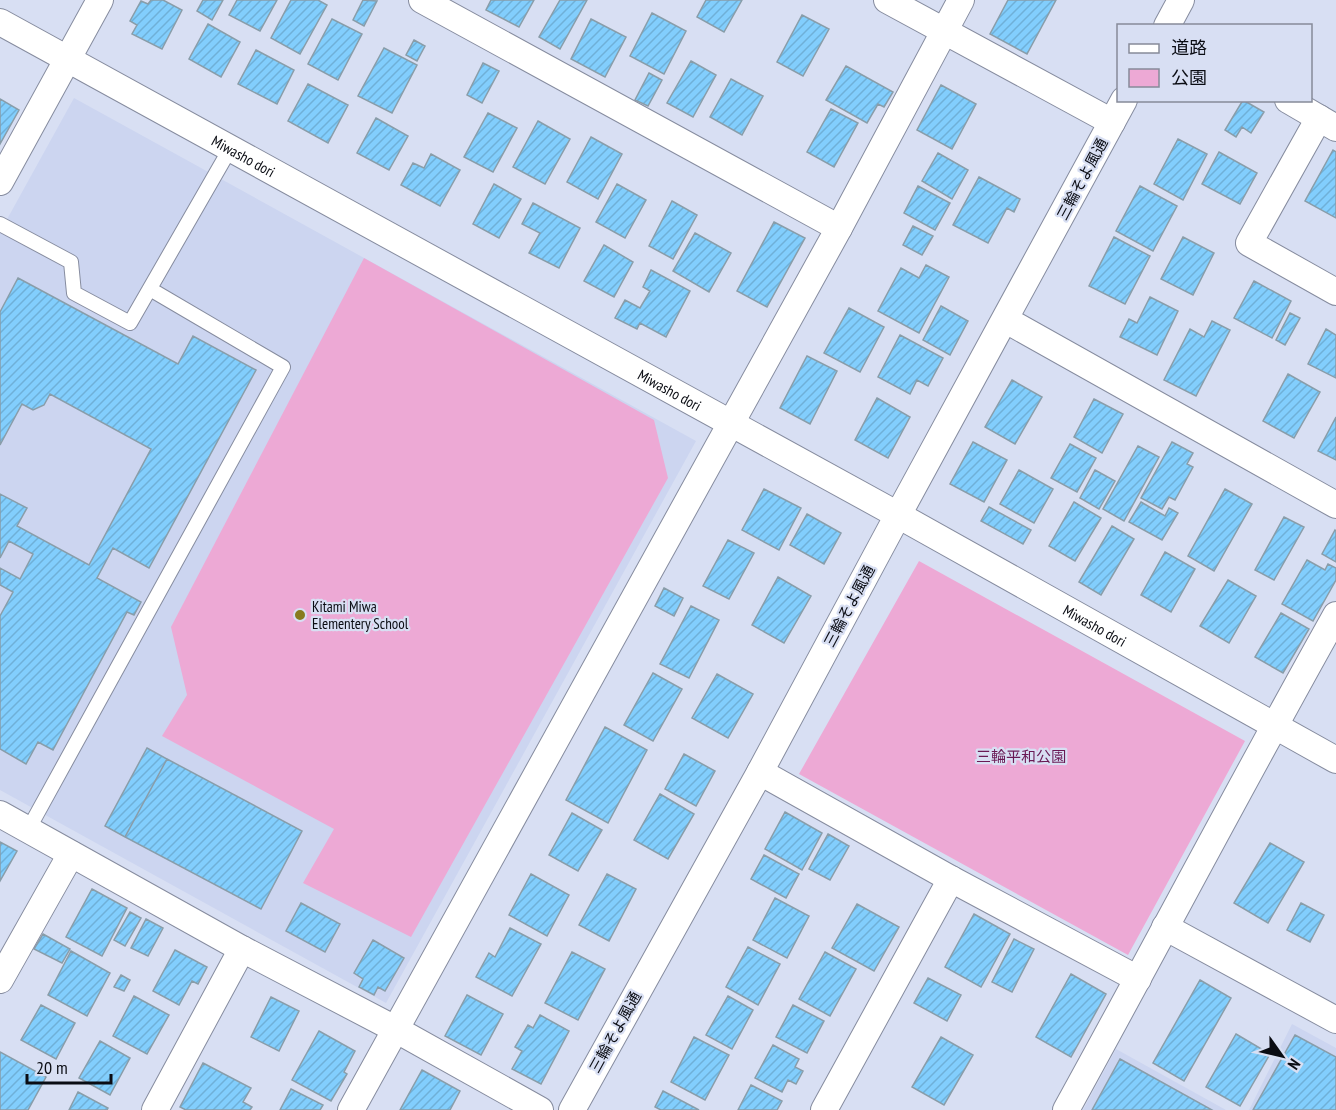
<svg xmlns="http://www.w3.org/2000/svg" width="1336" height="1110" viewBox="0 0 1336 1110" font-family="'PT Sans Narrow','Noto Sans JP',sans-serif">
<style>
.built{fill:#ccd5f0}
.green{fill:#eda9d5}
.building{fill:url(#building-hatch);stroke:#899da9;stroke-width:1.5}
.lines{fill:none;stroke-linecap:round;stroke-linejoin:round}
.lane-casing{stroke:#868c9f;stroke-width:16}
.street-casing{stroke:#868c9f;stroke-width:28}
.lane{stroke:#fff;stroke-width:14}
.street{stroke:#fff;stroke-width:26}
.poi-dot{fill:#887a1e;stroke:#d8dff3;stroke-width:2}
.labels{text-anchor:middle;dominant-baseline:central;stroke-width:4.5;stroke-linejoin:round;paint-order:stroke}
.street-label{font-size:15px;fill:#0a0c13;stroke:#d8dff3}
.poi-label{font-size:15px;fill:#0a0c13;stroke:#d8dff3;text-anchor:start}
.park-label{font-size:15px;fill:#6a1a55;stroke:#d8dff3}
</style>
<defs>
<pattern id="building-hatch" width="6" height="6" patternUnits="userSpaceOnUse" patternTransform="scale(1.5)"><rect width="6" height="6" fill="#82cefd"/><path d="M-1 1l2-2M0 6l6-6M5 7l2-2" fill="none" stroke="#6fb0d8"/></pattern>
</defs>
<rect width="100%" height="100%" fill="#d8dff3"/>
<path class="built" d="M74,98L696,441L386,1003L0,790V232Z
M1292,1024L1336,1048V1110H1249Z
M1116,1049L1226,1110H1083Z"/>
<path class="green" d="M364,258L654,420L668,478L411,937L303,883L334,829L162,736L187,695L171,627Z
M919,561L1245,741L1128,955L799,774Z"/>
<path class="building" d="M151,0H163L182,10L162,49L132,34L137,25L130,21L141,1L148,4Z
M203,0H223L212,20L197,11Z
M237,0H277L260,31L229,15Z
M291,0H318L327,5L300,54L271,38Z
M363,0L377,1L364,26L353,20Z
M491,0H534L519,27L486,10Z
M560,0H587L560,49L539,37Z
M706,0H742L724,32L697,17Z
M1008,0H1056L1027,54L990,34Z
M652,13L686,31L664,74L630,56Z
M802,15L829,29L803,76L777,62Z
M332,19L362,34L338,80L308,64Z
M591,19L626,37L605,77L571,59Z
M208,24L240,42L221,77L189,59Z
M414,40L425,46L417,61L406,55Z
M384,48L417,65L392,113L358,96Z
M256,50L294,70L277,104L238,84Z
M691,61L716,75L693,117L667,103Z
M483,63L499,71L482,103L467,95Z
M846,66L893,92L884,107L878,104L867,123L826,100Z
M649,73L662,80L648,106L635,100Z
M731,79L763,96L742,135L710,117Z
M308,84L348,105L328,143L288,121Z
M941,85L976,104L952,149L917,130Z
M0,99L19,110L0,144Z
M1243,100L1264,112L1251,133L1242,127L1236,137L1225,130Z
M831,109L858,123L834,167L807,152Z
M488,113L517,128L493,172L464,157Z
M376,118L408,136L389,170L357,153Z
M538,121L570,139L545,184L513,167Z
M591,137L622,154L598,199L567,182Z
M1178,139L1207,154L1183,200L1154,184Z
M1333,150L1336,152V218L1305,201Z
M1219,152L1257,173L1240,204L1202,184Z
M938,153L968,170L952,199L922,181Z
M431,154L460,170L440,206L401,185L413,163L424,168Z
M979,177L1020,199L1014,212L1007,208L988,243L953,225Z
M494,184L521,199L499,238L473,224Z
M617,184L646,200L625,238L596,222Z
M918,186L950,203L935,230L904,213Z
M1140,186L1177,206L1153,251L1116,231Z
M672,201L697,215L673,259L649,246Z
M533,203L580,228L559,268L529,253L540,233L522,224Z
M774,222L805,238L767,307L737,291Z
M913,226L933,236L922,255L903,245Z
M695,233L731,253L709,292L673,271Z
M1114,237L1150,256L1125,304L1089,286Z
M1183,237L1214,253L1193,295L1161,279Z
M604,245L633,262L614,297L584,281Z
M926,265L949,277L919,333L878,311L901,268L919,278Z
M651,270L690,291L666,337L640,323L637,329L615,318L625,300L640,308L650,291L643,287Z
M18,278L178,364L193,336L256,370L149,568L113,548L97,578L141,602L134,615L127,612L53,750L38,742L26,764L0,749V616L13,592L0,585V568L20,579L33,554L9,541L0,558V494L27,508L17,526L89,565L151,449L50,394L44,405L33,410L22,404L0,445V312Z
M1254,281L1291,301L1272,338L1234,318Z
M1150,297L1178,311L1157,355L1120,337L1129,319L1137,323Z
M941,306L968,321L950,355L923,340Z
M849,308L884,327L860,372L824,353Z
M1290,313L1300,318L1285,345L1276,340Z
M1212,321L1230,330L1196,396L1164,380L1190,329L1204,337Z
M1326,329L1336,335V378L1308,364Z
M900,335L943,358L928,386L917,380L910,394L878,377Z
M807,356L837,371L810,424L780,408Z
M1288,374L1320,392L1294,438L1263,421Z
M1012,380L1042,397L1015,444L985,427Z
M877,398L910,417L888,458L855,440Z
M1094,399L1123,414L1102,453L1074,437Z
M1336,417V460L1318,451Z
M973,442L1007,460L984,502L950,484Z
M1172,442L1193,453L1187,464L1193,467L1175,500L1169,497L1162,509L1141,498Z
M1070,444L1096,458L1077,492L1051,478Z
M1138,446L1159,457L1124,521L1103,509Z
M1019,470L1053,489L1034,523L1000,504Z
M1095,470L1115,481L1099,509L1080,498Z
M764,489L801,508L779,550L742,530Z
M1225,489L1252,504L1214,571L1188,556Z
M1074,502L1101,518L1075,561L1049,546Z
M1141,502L1165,516L1169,508L1178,513L1162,540L1129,522Z
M989,507L1031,530L1023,544L981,521Z
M807,514L841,533L824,564L790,545Z
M1284,517L1304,527L1274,580L1255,570Z
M1112,526L1134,539L1101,595L1079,582Z
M1335,530L1336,531V562L1322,554Z
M728,540L754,553L729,599L703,586Z
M1165,552L1195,569L1171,612L1141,595Z
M1307,560L1325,570L1328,564L1336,568V580L1313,621L1282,604Z
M778,577L811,596L784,643L752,625Z
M1228,580L1256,596L1229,643L1200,626Z
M664,588L683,598L674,616L655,606Z
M691,606L719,620L689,678L660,664Z
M1281,613L1309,629L1283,673L1255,657Z
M653,673L682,689L653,741L624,725Z
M717,674L753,694L728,738L692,718Z
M605,727L647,750L608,823L566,800Z
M147,748L167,759L125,837L105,826Z
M684,754L715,771L696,806L665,789Z
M167,759L302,831L261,909L125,837Z
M660,794L694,814L668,859L634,840Z
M785,812L822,833L802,870L765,849Z
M572,813L602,830L578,871L549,855Z
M828,834L849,846L830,880L809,869Z
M0,842L17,851L0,881Z
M1270,843L1304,862L1268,923L1234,903Z
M764,855L799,874L786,898L751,879Z
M531,874L569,895L547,936L509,915Z
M607,874L636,889L609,941L579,925Z
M92,889L127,908L102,956L66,937Z
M775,898L809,916L787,958L753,940Z
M301,903L340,924L325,952L286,931Z
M1301,903L1324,915L1310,942L1287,930Z
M857,904L899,927L874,971L832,948Z
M130,912L141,918L125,946L114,940Z
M974,914L1010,934L981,987L945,967Z
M146,919L163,928L148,956L131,948Z
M510,928L541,944L512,996L476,977L489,953L495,957Z
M43,934L70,949L62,963L34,949Z
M1014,939L1034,949L1012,992L992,982Z
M373,940L404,958L385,991L378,987L374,995L359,987L363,979L354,973Z
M748,947L780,964L758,1005L726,987Z
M175,950L207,967L198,984L192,981L179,1005L153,991Z
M71,951L110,973L87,1016L48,995Z
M572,952L605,969L578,1020L545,1003Z
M825,952L856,969L830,1016L799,999Z
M1071,974L1106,994L1071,1057L1036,1037Z
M121,975L130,980L124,991L114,987Z
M928,978L961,995L947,1021L914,1003Z
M1200,980L1231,998L1184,1081L1153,1063Z
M467,995L503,1014L481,1055L445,1036Z
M134,996L169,1015L147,1054L113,1036Z
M728,996L753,1010L732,1049L706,1035Z
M271,997L299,1011L279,1051L251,1037Z
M41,1005L75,1023L56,1059L21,1040Z
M793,1005L824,1021L807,1053L776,1037Z
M540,1015L569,1031L541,1084L512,1069L522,1051L515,1047L528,1025L533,1028Z
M319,1031L355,1051L344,1072L347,1074L331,1101L292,1080Z
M1236,1034L1270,1054L1240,1106L1206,1087Z
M1295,1035L1336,1057V1110H1253Z
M694,1037L729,1055L705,1100L671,1082Z
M941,1037L973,1055L944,1105L912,1087Z
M100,1041L130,1058L110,1095L79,1078Z
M773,1045L799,1059L795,1067L803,1071L796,1084L788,1080L782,1092L755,1078Z
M0,1052L46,1077L28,1110H0Z
M1120,1059L1212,1110H1092Z
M203,1063L251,1088L243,1102L252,1107L250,1110H186L180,1107Z
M422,1070L460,1091L450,1110H400Z
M751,1085L782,1101L777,1110H738Z
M291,1089L323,1105L320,1110H280Z
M663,1091L699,1110H661L655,1107Z
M78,1092L108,1108L107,1110H69Z"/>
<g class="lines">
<g class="lane-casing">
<path id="lane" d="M0,224L71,262L74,293L130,323L230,149
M28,830L283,367L150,289"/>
</g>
<g class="street-casing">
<g id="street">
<path d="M422,0L839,228"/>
<path d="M887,0L1112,122"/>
<path id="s1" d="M0,22L898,515L1336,760"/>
<path d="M1167,26L1181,0"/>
<path d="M1288,100L1336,128"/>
<path d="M1319,118L1249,243L1336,292"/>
<path d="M0,182L100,0"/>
<path d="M1006,320L1336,505"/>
<path d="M760,772L951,879L1138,979"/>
<path d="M0,814L242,949L395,1029L540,1110"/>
<path d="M1165,927L1336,1020"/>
<path d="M0,980L71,854"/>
<path d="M155,1110L242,949"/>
<path d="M351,1110L839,228L961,0"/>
<path d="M572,1110L760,772L898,515L1124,100"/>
<path d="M824,1110L951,879"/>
<path d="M1066,1110C1157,945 1244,779 1336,615"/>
</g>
</g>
<use href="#lane" class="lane"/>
<use href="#street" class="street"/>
</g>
<circle class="poi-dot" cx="300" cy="615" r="6"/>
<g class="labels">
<g class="street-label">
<text stroke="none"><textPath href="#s1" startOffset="278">Miwasho dori</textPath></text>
<text transform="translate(1082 179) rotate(-62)">三輪そよ風通</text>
<text stroke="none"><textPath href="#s1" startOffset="764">Miwasho dori</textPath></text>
<text transform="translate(849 606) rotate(-62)">三輪そよ風通</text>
<text stroke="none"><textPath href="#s1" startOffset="1250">Miwasho dori</textPath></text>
<text transform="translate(615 1032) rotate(-61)">三輪そよ風通</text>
</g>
<g class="poi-label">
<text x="312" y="606">Kitami Miwa<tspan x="312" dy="17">Elementery School</tspan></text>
</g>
<g class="park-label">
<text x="1021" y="756">三輪平和公園</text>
</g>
</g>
<rect x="1117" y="24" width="195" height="78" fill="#d8dff3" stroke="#868b99" stroke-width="1.5"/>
<rect x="1129" y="44" width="30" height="9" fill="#ffffff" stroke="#868b99" stroke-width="1.5"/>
<text x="1171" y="54" font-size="18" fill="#0a0c13">道路</text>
<rect x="1129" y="69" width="30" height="18" fill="#eda9d5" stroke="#868b99" stroke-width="1.5"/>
<text x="1171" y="84" font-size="18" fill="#0a0c13">公園</text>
<g transform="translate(1282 1056) rotate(124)" stroke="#d8dff3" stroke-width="4.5" paint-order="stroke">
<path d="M0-4.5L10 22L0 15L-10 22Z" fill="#0a0c13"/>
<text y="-9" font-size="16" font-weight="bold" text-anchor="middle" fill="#0a0c13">N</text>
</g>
<path d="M27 1074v9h84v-9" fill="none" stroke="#0a0c13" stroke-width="3"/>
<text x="36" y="1074" font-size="18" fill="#0a0c13" stroke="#d8dff3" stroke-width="4.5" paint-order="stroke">20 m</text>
</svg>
